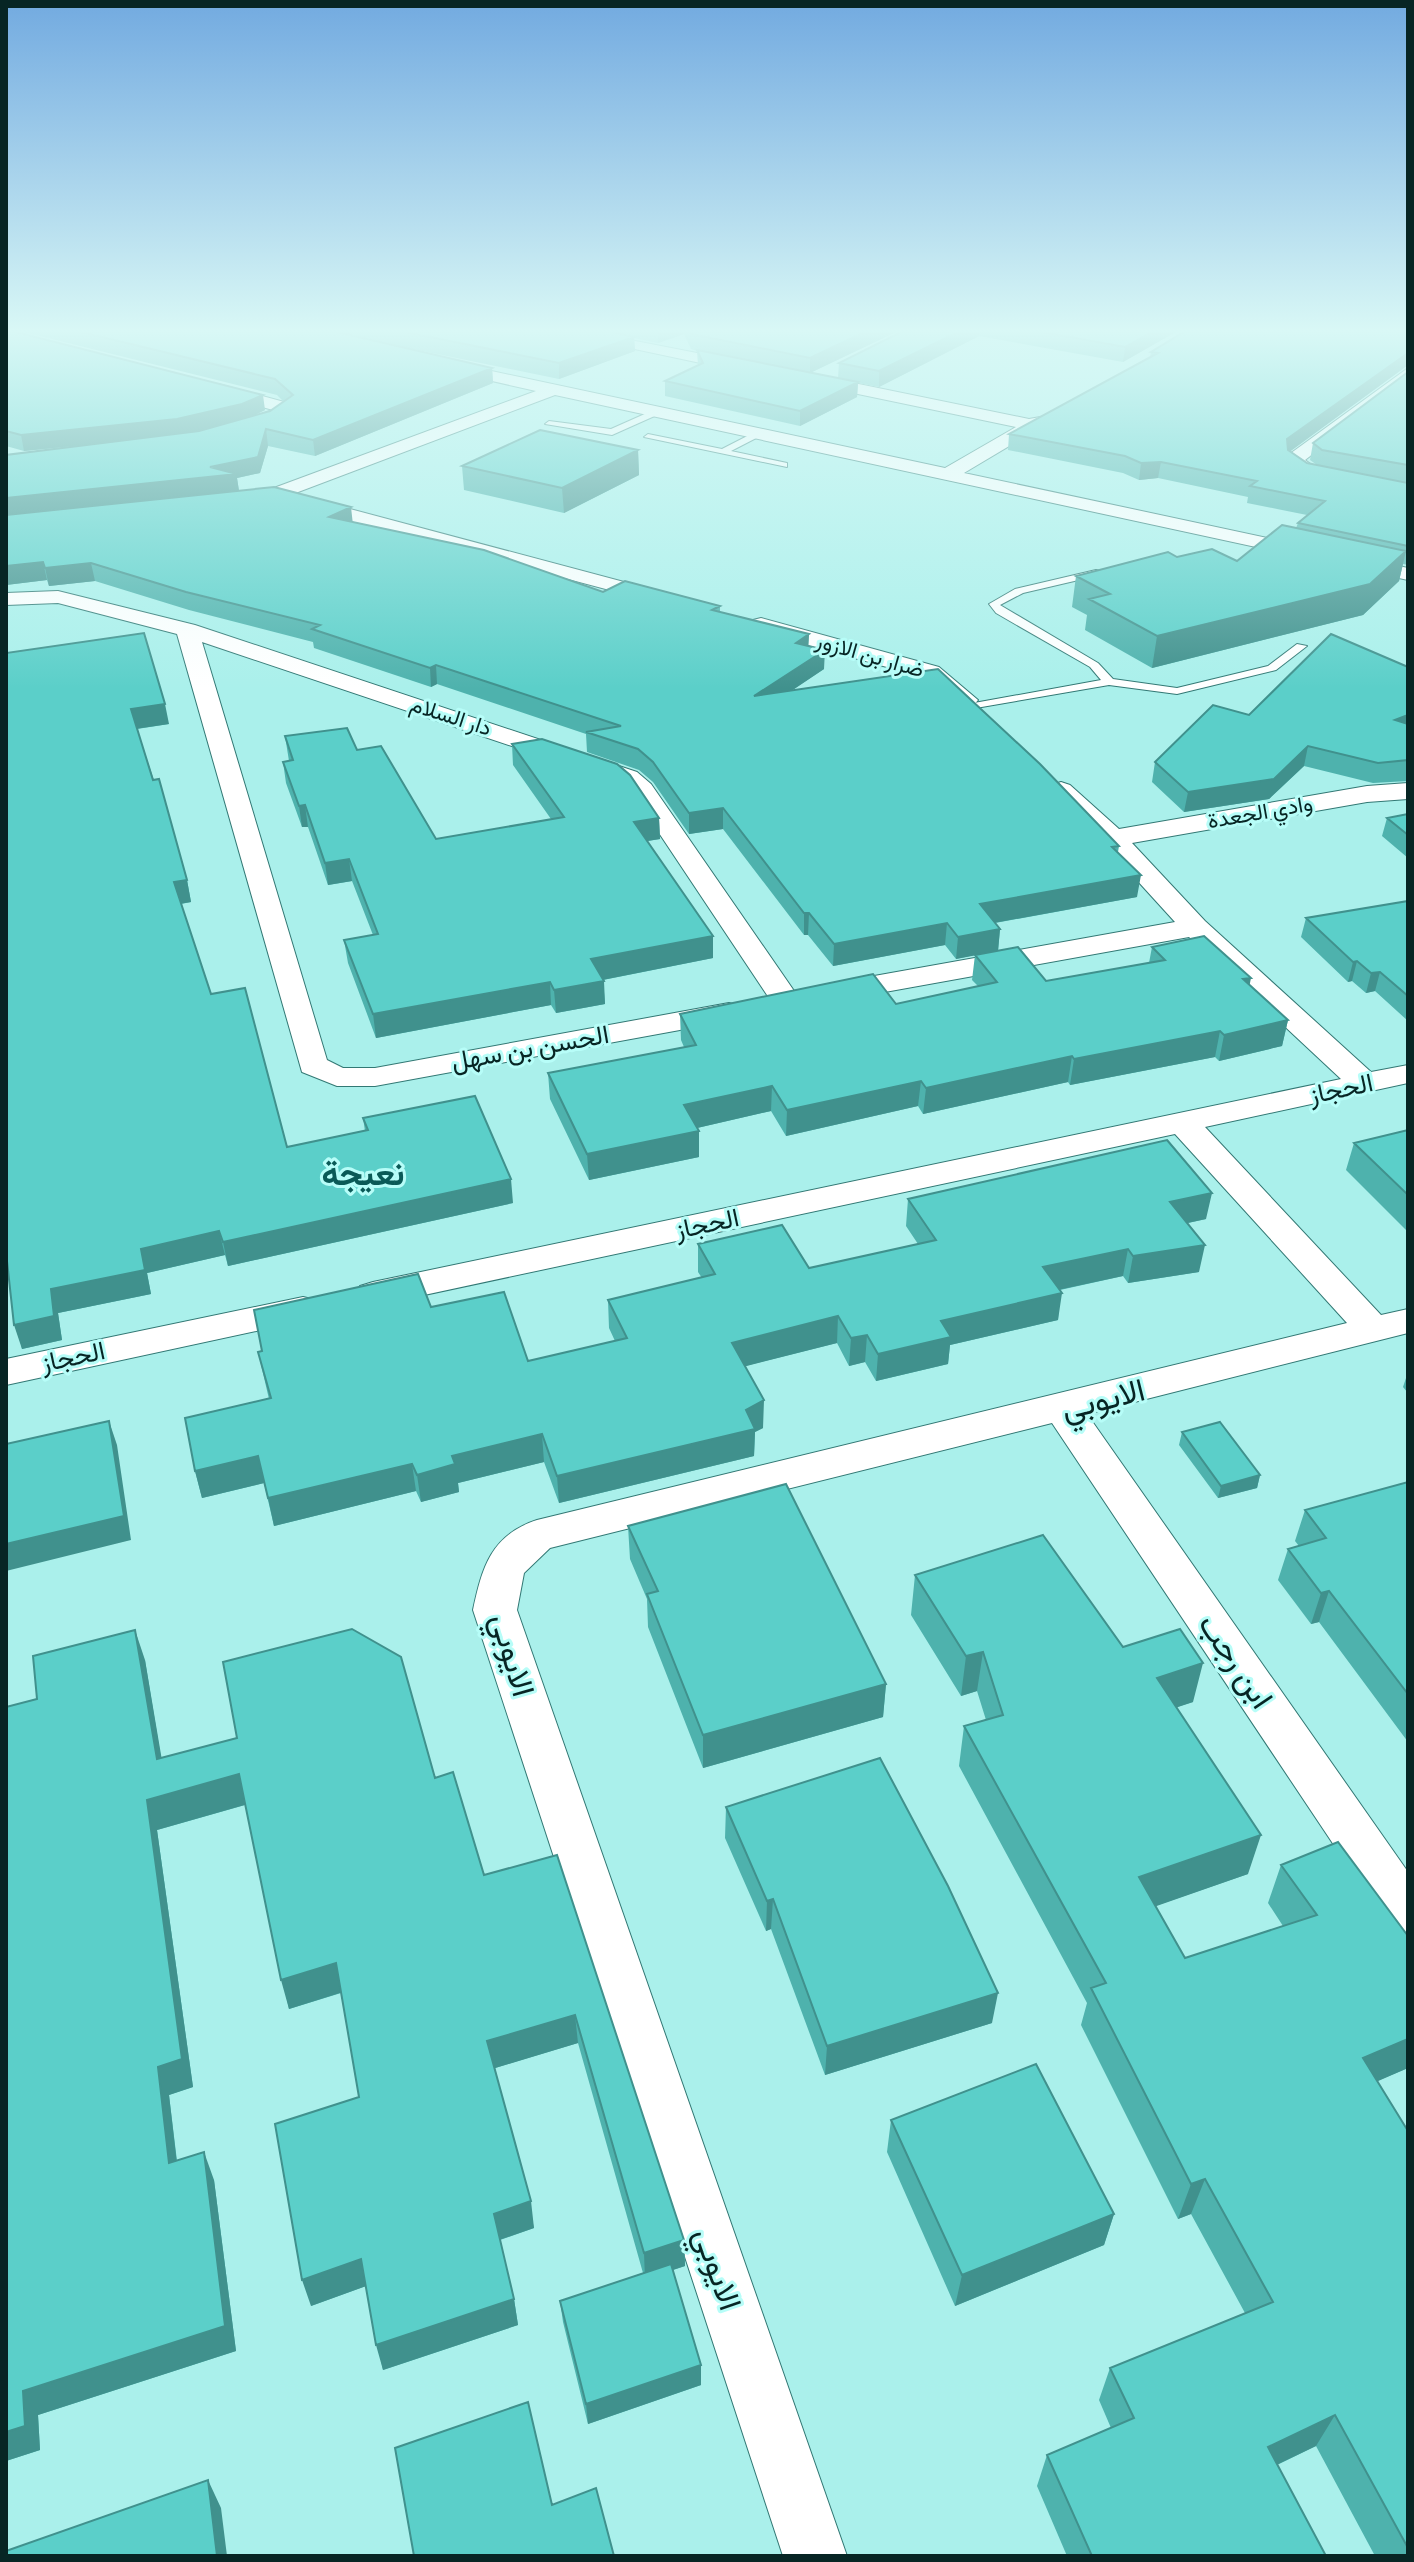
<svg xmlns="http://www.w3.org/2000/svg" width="1414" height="2562" viewBox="0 0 1414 2562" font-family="Bitter,Vazirmatn,serif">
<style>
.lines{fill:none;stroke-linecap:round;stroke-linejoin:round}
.lane-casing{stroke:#327874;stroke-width:2}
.street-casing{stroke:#327874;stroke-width:2}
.lane{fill:#fff;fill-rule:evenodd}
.street{fill:#fff;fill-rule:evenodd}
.wall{fill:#4eb2ad}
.shaded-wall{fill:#40918d}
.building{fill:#5bcfc9;stroke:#40918d;stroke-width:2}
.labels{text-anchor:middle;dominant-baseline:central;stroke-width:6;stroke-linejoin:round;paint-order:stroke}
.far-street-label{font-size:22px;fill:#072524;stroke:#b7fdf8}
.street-label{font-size:26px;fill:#072524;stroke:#b7fdf8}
.near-street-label{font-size:32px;fill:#072524;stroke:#b7fdf8}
.district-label{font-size:34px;font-weight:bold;fill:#0a5a57;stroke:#b7fdf8}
</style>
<rect width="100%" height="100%" fill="#aaf0eb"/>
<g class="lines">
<g class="lane-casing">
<path id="lane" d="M656,409L659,414L612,435L545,424L549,421L611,429Z
M759,430L762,435L731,451L787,463V467L644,437L648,434L722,449Z
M1096,570L1100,571V575L1023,593L1000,605L1098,663L1113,679L1177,688L1268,666L1297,644L1307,646L1276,670L1177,694L1109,685L970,709V705L974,703L1101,680L1090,667L996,613L989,604L1015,589Z"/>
</g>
<g class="street-casing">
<path id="street" d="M545,330H579L743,362L751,367L743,372Z
M445,361L945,468L1016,427L810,384L802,379L810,374L1029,419L1046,416V424L964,473L1408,568V580L555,395L277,500H263V492L536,391L439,369V363Z
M1408,368V381L1305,460L1317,469L1408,486V498L1304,477L1287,464V456Z
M218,384L288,403L289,414L251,430H239V422L273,410L212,393L210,389Z
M305,497L669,594L673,598L662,604L298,507L295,503Z
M58,591L195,625L637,772L651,784L801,1001L797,1007H775L633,794L619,782L202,642L327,1060L343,1068H375L729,1003L740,1006L744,1012L740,1018L729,1021L375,1086H337L302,1072L177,634L58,603L6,605V593Z
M761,618L939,667L978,700L974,705H958L923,677L753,630L750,625L753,620Z
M1061,782L1070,785L1119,829L1367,786L1408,783V799L1367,802L1132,843L1205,921L1371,1072L1408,1065V1083L1205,1127L1381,1315L1408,1309V1333L1087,1414L1408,1872V1936L1390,1929L1052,1423L550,1548L524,1573L517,1610L847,2556H783L473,1610C482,1568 491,1535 537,1520L1347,1323L1175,1134L373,1306L360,1302L355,1294L360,1286L373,1282L1341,1079L1189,937L835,1001L824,998L820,992L824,986L835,983L1175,922L1104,844L1052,795L1048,790L1052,785Z
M303,1297L316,1300L321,1309L316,1318L6,1385V1359Z"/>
</g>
<use href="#lane" class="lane"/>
<use href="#street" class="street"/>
</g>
<path class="wall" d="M6,330L265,410L250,417L270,411L284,402L277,395L16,330H900L810,373L838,378L839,363L905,330H1179L1123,362L979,336L879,387L858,383L857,397L800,426L665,396V381L698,366L697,351L691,349L684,334L658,343L634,338L635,351L559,379L359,338L492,368L493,383L315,456L268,446L260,473L237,478L239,491L603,592L720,606V612L809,634L808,646L824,669L792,690L1119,846L1118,852L1137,897L995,923L1000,929L998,951L1046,981L1149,963L1152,947L1249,985L1288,1020L1282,1046L1219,1061L1215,1057L1070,1085L1068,1082L923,1114L918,1106L786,1136L771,1111L697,1128L699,1131V1157L589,1180L550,1099L548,1073L684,1047L681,1040L680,1014L896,1004L978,986L972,980L975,955L956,959L945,945L833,966L808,935H804L723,829L689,834L653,782L639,770L587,752L586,734L437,684L431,687L314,648L313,642L189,610L95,581L49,586L47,580L6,585V455L98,444L24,451L6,446Z
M1408,330V365L1290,451L1307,463L1317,465L1310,460L1313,443L1408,372V565L1403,564L1399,581L1363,615L1152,668L1085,630L1087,615L1072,607L1076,576L1177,557L1237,561L1296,528L1298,523L1307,515L1247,503L1248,497L1158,478L1139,480L1123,473L1008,450L1009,434L1150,357L1151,352Z
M638,450L639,475L564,513L464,490L462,466Z
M6,653L169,724L137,729L187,880L191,902L181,904L211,994L287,1147L365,1131L363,1118L513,1203L228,1266L225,1255L147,1273L151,1294L58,1313L62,1340L22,1349L9,1277H6Z
M1408,667V781L1373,783L1304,766L1269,799L1184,812L1152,782L1155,762Z
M285,736L357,750L436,839L551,819L513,765L512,744L659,818L660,839L647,841L713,958L603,980L605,1004L556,1013L551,1005L376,1038L348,963L344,940L373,935L352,881L328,885L308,827H302L286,783L283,762L289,761Z
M1408,814V858L1382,836L1387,818Z
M1408,901V1021L1375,991L1366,993L1352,981L1348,982L1301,937L1306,918Z
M1408,1130V1232L1346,1170L1354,1143Z
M908,1199L1206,1219L1188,1223L1199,1272L1128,1283L1123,1276L1060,1290L1058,1320L950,1345L948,1364L876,1381L865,1362L849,1366L837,1343L745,1366L763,1428L755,1432L754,1456L559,1503L544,1462L458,1483L459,1492L421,1502L416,1491L274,1526L264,1483L202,1498L195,1471L269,1399L258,1352L431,1307L528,1361L615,1341L609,1328L608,1300L702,1278L698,1272V1244L809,1268L918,1244L906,1226Z
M1408,1372V1393L1403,1387Z
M1182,1432L1260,1475L1257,1488L1218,1498L1179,1445Z
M1408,1482V1742L1319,1622L1311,1624L1278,1580L1288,1549L1299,1546L1295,1541L1305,1510Z
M628,1526L886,1684L883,1717L703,1768L648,1627L647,1599L630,1559Z
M915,1575L1123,1647L1193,1702L1177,1707L1248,1874L1155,1906L1185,1958L1283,1926L1268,1903L1281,1865L1408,1936V2068L1377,2081L1408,2131V2556H1375L1316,2446L1277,2465L1326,2556H1067L1037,2486L1047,2455L1111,2428L1099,2400L1110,2368L1245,2313L1191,2214L1178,2219L1081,2025L1087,2003L959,1766L964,1726L986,1720L977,1691L961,1696L911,1615Z
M145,1660L161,1758L435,1778L484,1875L557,1855L684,2240L685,2266L673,2270L701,2365V2385L588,2424L563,2322L560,2301L643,2273L578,2043L495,2068L534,2228L500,2240L514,2299L518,2325L383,2370L366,2286L311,2306L359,2097L341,1993L289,2009L245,1805L157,1830L193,2087L169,2095L177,2161L214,2180L236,2351L38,2415L40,2450L6,2461L37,1699Z
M726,1807L992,2023L825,2075L771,1929L766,1931L725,1838Z
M891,2120L1114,2214L1104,2245L955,2306L887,2152Z"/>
<path class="shaded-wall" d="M658,330H684V334L658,343Z
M869,330H900L810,373V358Z
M962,330H979V336L879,387V371Z
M1155,330H1179L1123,362L1125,347Z
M634,337L635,351L559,379V363Z
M1408,353V365L1284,456L1287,439Z
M492,368L493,383L315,456L313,440Z
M858,382L857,397L800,426V411Z
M263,395L265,410L245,420L179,435L24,451L21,435Z
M266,429L268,446L260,473L237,478L239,491L6,516V498L210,467Z
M638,450L639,475L564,513L562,488Z
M1161,462L1158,478L1139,480L1141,463Z
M351,507L353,525L329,517Z
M1406,551L1399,581L1363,615L1152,668L1157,636Z
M43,562L47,580L6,585V566Z
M91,563L95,581L49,586L45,568Z
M809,634L808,653L796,643Z
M825,650L824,669L754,716V696Z
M436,665L437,684L431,687L430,668Z
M165,704L169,724L135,729L131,709Z
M1408,715V733L1395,720Z
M1308,746L1304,766L1269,799L1184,812L1188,792Z
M305,805L308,827H302L299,806Z
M723,808V829L689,834V813Z
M659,818L660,839L635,843L634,822Z
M349,859L352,881L328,885L325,863Z
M1141,875L1137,897L977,926L980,904Z
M187,880L191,902L179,904L174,882Z
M804,913H809L808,935H804Z
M947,923L945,945L833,966L834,944Z
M1000,929L998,951L956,959L958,937Z
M713,936V958L592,982L591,959Z
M1357,961L1352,981L1348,982L1353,962Z
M1380,972L1375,991L1366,993L1371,973Z
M1251,978L1246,1003L1243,979Z
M604,981L605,1004L556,1013L554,990Z
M550,982L551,1005L376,1038L373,1014Z
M1288,1020L1282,1046L1219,1061L1224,1035Z
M1220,1031L1215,1057L1070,1085L1074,1059Z
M1072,1056L1068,1082L923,1114L926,1088Z
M921,1081L918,1106L786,1136L787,1110Z
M772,1086L771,1111L684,1131V1105Z
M699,1131V1157L589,1180L587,1154Z
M511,1179L513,1203L228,1266L223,1242Z
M1212,1193L1206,1219L1164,1228L1170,1202Z
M219,1231L225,1255L147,1273L151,1294L58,1313L62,1340L22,1349L14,1325L51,1289L141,1249Z
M1205,1245L1199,1272L1128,1283L1133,1256Z
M1128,1249L1123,1276L1039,1294L1043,1267Z
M6,1252L14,1276L6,1277Z
M1062,1293L1058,1320L950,1345L948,1364L876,1381L878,1354L941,1321Z
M838,1316L837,1343L731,1370L732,1343Z
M867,1335L865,1362L849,1366L851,1338Z
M764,1400L763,1428L755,1432L754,1456L559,1503L557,1476L746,1410Z
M109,1421L117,1445L131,1540L6,1571V1544Z
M542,1434L544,1462L458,1483L459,1492L421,1502L417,1475L452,1456Z
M258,1456L264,1483L202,1498L195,1471Z
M412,1464L416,1491L274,1526L268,1498Z
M1260,1475L1257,1488L1218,1498L1221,1486Z
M1329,1591L1319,1622L1311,1624L1321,1593Z
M135,1630L145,1660L167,1790L157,1759Z
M983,1652L977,1691L961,1696L966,1656Z
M1203,1663L1193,1702L1148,1717L1157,1678Z
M886,1684L883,1717L703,1768V1735Z
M239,1774L248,1804L157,1830L193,2087L169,2095L180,2190L169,2163L158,2067L147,1800Z
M1261,1835L1248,1874L1128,1916L1139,1877Z
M773,1899L771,1929L766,1931L767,1901Z
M336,1963L343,1992L289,2009L281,1980Z
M998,1993L992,2023L825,2075L827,2046Z
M575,2015L578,2043L492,2069L487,2041Z
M1408,2039V2068L1346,2095L1363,2058Z
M204,2152L214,2180L236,2351L38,2415L40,2450L6,2461V2432L23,2391Z
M1205,2179L1191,2214L1178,2219L1191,2184Z
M531,2201L534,2228L499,2240L494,2214Z
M1114,2214L1104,2245L955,2306L962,2275Z
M684,2240L685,2266L645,2279L644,2253Z
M361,2259L369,2285L311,2306L302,2280Z
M514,2299L518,2325L383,2370L376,2345Z
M701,2365V2385L588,2424L586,2404Z
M1335,2415L1316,2446L1251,2477L1268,2447Z
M208,2480L221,2508L227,2556H217Z"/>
<path class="building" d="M6,330H8L263,395L242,404L177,419L21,435L6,431Z
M73,330H328L492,368L313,440L266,429L258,457L210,467L237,474L6,498V455L199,431L270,411L293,395L275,379Z
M395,330H604L634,337L559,363Z
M689,330H869L810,358L691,334Z
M905,330H962L879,371L839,363Z
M1031,330H1155L1125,347Z
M1187,330H1408V353L1287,439L1288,450L1307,463L1408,483V546L1298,523L1325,501L1250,486L1257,481L1161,462L1141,463L1125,456L1009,434L1158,353L1151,352Z
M697,350L858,382L800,411L665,381L703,363Z
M1408,372V465L1322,450L1313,443Z
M540,430L638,450L562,488L462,466Z
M274,487L351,507L329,517L484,550L603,592L625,581L720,606L712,610L809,634L796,643L825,650L754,696L938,669L1040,764L1119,846L1112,847L1141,875L980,904L1000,929L958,937L947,923L834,944L809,913H804L723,808L689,813L653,762L638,749L586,732L621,726L436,665L430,668L312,629L320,625L186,592L91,563L45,568L43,562L6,566V515Z
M1282,525L1406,551L1370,584L1157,636L1089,599L1110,594L1076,576L1168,552L1177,557L1212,549L1237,561Z
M144,633L165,704L131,709L153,780L159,779L187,880L174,882L211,994L245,988L287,1147L368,1130L363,1118L475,1096L511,1179L223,1242L219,1231L141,1249L145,1270L51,1289L54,1316L14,1325L6,1252V653Z
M1331,634L1408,667V715L1395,720L1408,724V760L1378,763L1308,746L1274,779L1188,792L1155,762L1213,705L1249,715Z
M347,728L357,750L381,746L436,839L564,817L512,744L542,739L617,764L630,775L659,818L634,822L713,936L591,959L604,981L554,990L550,982L373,1014L344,940L378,934L349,859L325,863L305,805L299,806L283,762L293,760L285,736Z
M1408,814V835L1387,818Z
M1408,901V996L1380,972L1371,973L1357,961L1353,962L1306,918Z
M1204,936L1251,978L1243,979L1288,1020L1224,1035L1220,1031L1074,1059L1072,1056L926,1088L921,1081L787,1110L772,1086L684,1105L699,1131L587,1154L548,1073L696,1045L680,1014L873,974L896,1004L997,982L975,955L1018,947L1046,981L1165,960L1152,947Z
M1408,1130V1195L1354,1143Z
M1167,1140L1212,1193L1170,1202L1205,1245L1133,1256L1128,1249L1043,1267L1062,1293L941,1321L951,1337L878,1354L867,1335L851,1338L838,1316L732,1343L764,1400L746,1410L755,1429L557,1476L542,1434L452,1456L455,1464L417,1475L412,1464L268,1498L258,1456L195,1471L185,1418L271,1398L258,1352L262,1351L254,1310L418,1274L431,1307L504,1292L528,1361L627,1338L608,1300L715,1274L698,1244L782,1225L809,1268L936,1240L908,1199Z
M109,1421L124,1516L6,1544V1444Z
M1220,1422L1260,1475L1221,1486L1182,1432Z
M1408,1482V1694L1329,1591L1321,1593L1288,1549L1326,1538L1305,1510Z
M786,1484L886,1684L703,1735L647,1594L658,1591L628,1526Z
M1043,1535L1123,1647L1180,1629L1203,1663L1157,1678L1261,1835L1139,1877L1185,1958L1317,1915L1281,1865L1338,1842L1408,1936V2039L1363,2058L1408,2131V2548L1335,2415L1268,2447L1326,2556H1092L1047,2455L1134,2418L1110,2368L1273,2302L1205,2179L1191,2184L1091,1988L1106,1983L964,1726L1003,1715L983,1652L966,1656L915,1575Z
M352,1629L401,1657L435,1778L453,1772L484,1875L557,1855L684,2240L644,2253L575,2015L487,2041L531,2201L494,2214L514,2299L376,2345L361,2259L302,2280L275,2124L359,2097L336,1963L281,1980L239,1774L147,1800L182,2059L158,2067L169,2163L204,2152L225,2326L23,2391L25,2426L6,2432V1707L37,1699L33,1656L135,1630L157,1759L237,1738L223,1662Z
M880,1758L948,1886L998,1993L827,2046L773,1899L767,1901L726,1807Z
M1036,2064L1114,2214L962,2275L891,2120Z
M671,2264L701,2365L586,2404L560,2301Z
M528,2402L552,2505L596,2488L614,2556H414L395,2448Z
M208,2480L217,2556H6V2551Z"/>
<linearGradient id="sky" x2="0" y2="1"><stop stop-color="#72aae0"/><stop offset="0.48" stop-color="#d9f8f6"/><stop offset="1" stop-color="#d9f8f6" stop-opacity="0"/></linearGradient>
<rect width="1414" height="689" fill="url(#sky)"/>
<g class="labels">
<g class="far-street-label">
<text transform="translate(870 655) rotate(16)">ضرار بن الازور</text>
<text transform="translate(451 716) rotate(18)">دار السلام</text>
<text transform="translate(1260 812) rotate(-10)">وادي الجعدة</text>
</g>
<g class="street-label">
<text transform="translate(530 1048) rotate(-10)">الحسن بن سهل</text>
<text transform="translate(1341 1089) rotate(-12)">الحجاز</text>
<text transform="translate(707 1224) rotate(-12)">الحجاز</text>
<text transform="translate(73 1357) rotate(-12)">الحجاز</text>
</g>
<g class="near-street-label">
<text transform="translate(1103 1399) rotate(-14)">الايوبي</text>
<text transform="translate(513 1655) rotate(74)">الايوبي</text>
<text transform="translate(1236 1661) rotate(56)">ابن رجب</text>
<text transform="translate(718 2269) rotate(71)">الايوبي</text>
</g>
<g class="district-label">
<text x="363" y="1173">نعيجة</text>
</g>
</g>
<rect width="1414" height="2562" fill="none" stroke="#072524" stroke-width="16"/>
</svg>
